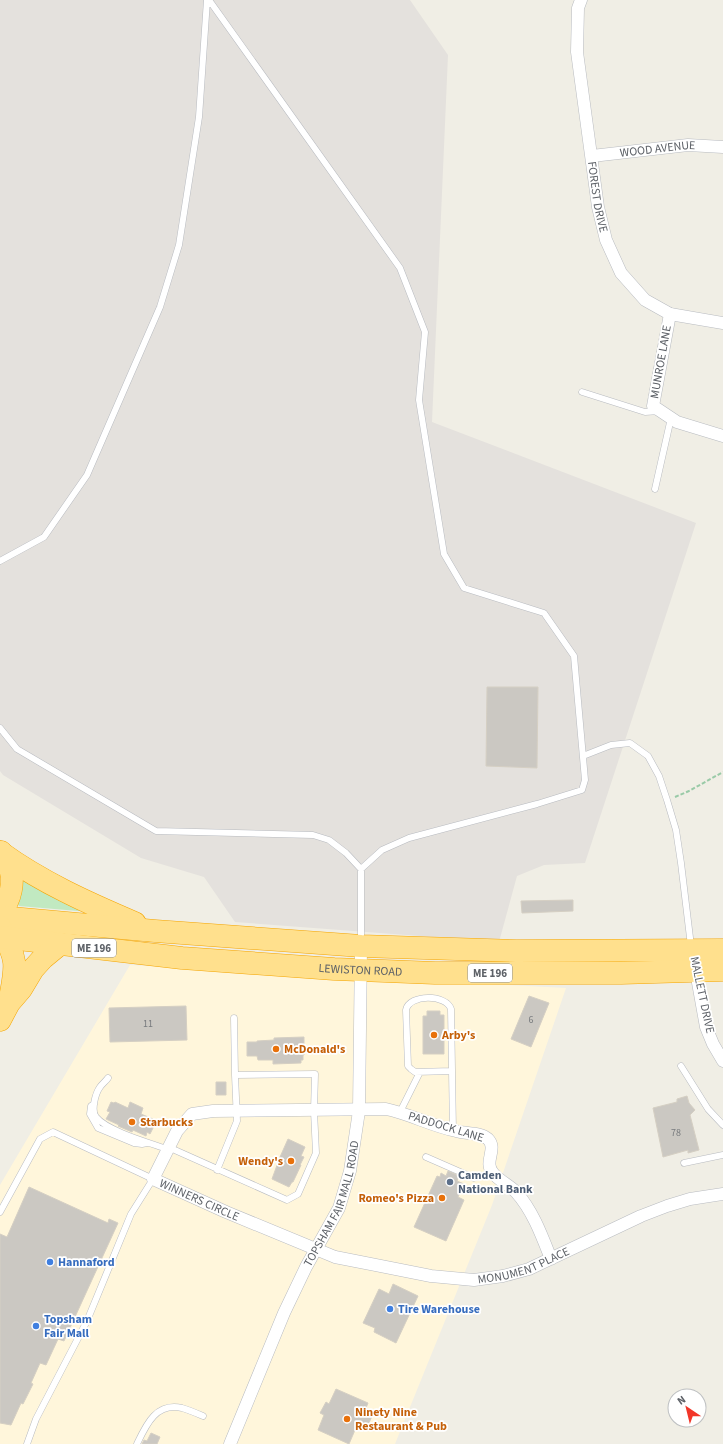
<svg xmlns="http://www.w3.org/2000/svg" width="723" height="1444" viewBox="0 0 723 1444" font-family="'Source Sans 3',sans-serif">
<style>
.commercial{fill:#fff6db}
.industrial{fill:#e4e1dd}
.green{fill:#c1e9c1}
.building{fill:#cbc8c2;stroke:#d5cfc3}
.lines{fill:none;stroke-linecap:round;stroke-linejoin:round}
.lane-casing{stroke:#b8bbc0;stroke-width:7}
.street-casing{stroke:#b8bbc0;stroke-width:13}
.highway-casing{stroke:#f5a500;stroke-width:23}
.path{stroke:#99caa7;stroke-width:2;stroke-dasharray:4 2;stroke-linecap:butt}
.lane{stroke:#fff;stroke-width:6}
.street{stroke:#fff;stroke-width:12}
.highway{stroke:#ffe08d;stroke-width:22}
.food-dot{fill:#e8710a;stroke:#fff;stroke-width:1.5}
.service-dot{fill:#5c6f8a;stroke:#fff;stroke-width:1.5}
.shop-dot{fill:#3f7fe0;stroke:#fff;stroke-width:1.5}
.labels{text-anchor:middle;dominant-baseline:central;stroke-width:3.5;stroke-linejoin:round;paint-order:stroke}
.number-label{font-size:10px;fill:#787b7e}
.shield{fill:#fff;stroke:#8e9095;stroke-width:1}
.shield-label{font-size:11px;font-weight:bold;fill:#5d6167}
.street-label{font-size:12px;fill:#5d6167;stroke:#fff}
.food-label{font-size:12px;font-weight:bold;fill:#c56008;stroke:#fff;text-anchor:start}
.service-label{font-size:12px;font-weight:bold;fill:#4e5e75;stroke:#fff;text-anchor:start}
.shop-label{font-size:12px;font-weight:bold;fill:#366cbe;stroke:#fff;text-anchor:start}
</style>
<rect width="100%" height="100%" fill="#f0eee5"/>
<path class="commercial" d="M130,965L566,988L492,1205L395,1444H0V1185Z"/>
<path class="industrial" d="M0,0H410L448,55L432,422L696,523L585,863L544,865L517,876L499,942L235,922L204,877L141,858L3,775L0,771Z"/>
<path class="green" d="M17,872L82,910L78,911L19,906L17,904Z"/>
<path class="building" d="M487,687H538L537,768L486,766Z
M573,900V911L522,913L521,901Z
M529,996L549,1003L531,1047L511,1039Z
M186,1006L187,1040L110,1042L109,1008Z
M427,1011H440V1015H444V1054H423V1016H427Z
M304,1037V1055H303V1060H301V1063L273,1064V1060H258L257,1056H247V1042H257V1041L274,1040V1038Z
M216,1082H226V1095H216Z
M687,1096L689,1103L695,1110L690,1115L699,1150L688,1153V1150L663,1157L653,1108L677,1102V1099Z
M111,1102L114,1103L115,1102L128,1108L130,1102L143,1108L141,1114L153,1119L150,1125L154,1126L150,1134L147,1132L146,1136L133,1130L132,1132L118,1126L119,1125L106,1119L110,1112L107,1111Z
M288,1139L305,1147L301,1156L304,1157L300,1165H301L293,1182H292L289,1187L272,1179L280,1157Z
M448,1171L459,1176L457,1181L464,1184L458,1197L464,1200L446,1241L414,1227L437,1176L440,1177L441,1173L446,1176Z
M29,1187L108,1223L109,1219L118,1223L64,1341L58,1339L46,1365L40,1363L31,1383L33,1384L23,1404L21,1403L11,1425L0,1423V1234L7,1237Z
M393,1284L418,1296L396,1343L374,1332L375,1328L363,1323L379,1289L389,1294Z
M336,1389L368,1403L366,1408L374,1412L367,1427L358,1423L349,1444L318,1430L324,1415L320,1413L326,1402L329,1404Z
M151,1433L160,1437L157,1444H142L144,1440L147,1441Z"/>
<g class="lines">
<g class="lane-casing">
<path id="lane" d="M582,392L645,412L659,411
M655,489L671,418
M0,561L44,537L87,475L160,307L179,245L199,117L207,0
M0,728L17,749L156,831L313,835L329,840L346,853L361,869L382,850L409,838L537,804L582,790L585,780L574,656L544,613L464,588L444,554L419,400L425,332L400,268L209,0
M583,756L611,745L630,743L648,756L659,776L667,800L676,830L681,863L691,946
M361,942V869
M681,1066L708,1109L723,1125
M452,1071L415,1072L411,1069L408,1066L406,1010C409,994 446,994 451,1009L453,1131
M108,1078C106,1081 102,1084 100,1087C95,1094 91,1111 96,1117C107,1131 150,1143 167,1149
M94,1104L91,1106L90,1114L98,1128L134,1143L142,1144L147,1143
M400,1112L420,1072
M168,1147L287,1200L298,1194L316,1153L314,1111L315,1074L235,1075L234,1018
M426,1157L474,1178L492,1173
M684,1163L723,1155
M217,1170L237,1121L235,1075
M0,1212L40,1139L53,1132L153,1179L131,1214L87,1321L36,1419L27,1444
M137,1444C146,1425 156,1402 182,1408C189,1410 196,1413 203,1416"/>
</g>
<g class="street-casing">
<g id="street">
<path id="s1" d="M581,0L578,8L577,52L598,207L606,240L621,273L645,300L670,314L723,323"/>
<path id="s2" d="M592,156L688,145L723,147"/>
<path d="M670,314L653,406L677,422L723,436"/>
<path d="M695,966L706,1027L713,1044L723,1061"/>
<path id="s3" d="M551,1259C542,1236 533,1211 516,1192C509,1185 498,1180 493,1173C483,1162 498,1149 488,1139C480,1132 466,1134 456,1131C432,1126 410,1114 386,1109L213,1111L192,1114L177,1131L153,1179L226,1212L335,1257L431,1276L474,1280L503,1276L529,1269L641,1216L667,1206L690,1199L723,1194"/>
<path id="s4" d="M230,1444L284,1313L306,1267L339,1208L350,1171L359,1111L361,946"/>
</g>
</g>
<g class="highway-casing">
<g id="highway">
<path d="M0,852C41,882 88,903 135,923"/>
<path d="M0,912C11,901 15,880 9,866C7,861 4,857 1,852"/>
<path d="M0,917L155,931L361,946L516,951L723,950"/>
<path d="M0,927C17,959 17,963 10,998"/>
<path id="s5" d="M0,937L182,958L334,969L435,973H621L723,970"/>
<path d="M0,1020L9,1003L21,989L33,969L43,958L60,944"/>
</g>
</g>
<path class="path" d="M675,797L689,791L723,772"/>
<use href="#lane" class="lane"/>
<use href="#street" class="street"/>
<use href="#highway" class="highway"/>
</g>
<g class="food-dot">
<circle cx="434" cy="1035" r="4"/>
<circle cx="276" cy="1049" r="4"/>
<circle cx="132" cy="1122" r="4"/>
<circle cx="291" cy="1161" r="4"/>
<circle cx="442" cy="1198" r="4"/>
<circle cx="347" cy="1419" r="4"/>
</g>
<circle class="service-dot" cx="450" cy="1182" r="4"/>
<g class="shop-dot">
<circle cx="50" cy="1262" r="4"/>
<circle cx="390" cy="1309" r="4"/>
<circle cx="36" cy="1326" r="4"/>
</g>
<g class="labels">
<g class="number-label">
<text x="531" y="1020">6</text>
<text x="148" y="1024">11</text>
<text x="676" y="1133">78</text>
</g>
<g class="shield">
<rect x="72" y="939" width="44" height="18" rx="3"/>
<rect x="468" y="964" width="44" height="18" rx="3"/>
</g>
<g class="shield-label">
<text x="94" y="948">ME 196</text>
<text x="490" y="973">ME 196</text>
</g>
<g class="street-label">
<text stroke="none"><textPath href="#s2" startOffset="66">WOOD AVENUE</textPath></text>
<text stroke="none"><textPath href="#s1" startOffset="199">FOREST DRIVE</textPath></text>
<text transform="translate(661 362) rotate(-80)">MUNROE LANE</text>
<text stroke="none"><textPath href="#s5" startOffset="362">LEWISTON ROAD</textPath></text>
<text transform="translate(702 995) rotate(78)">MALLETT DRIVE</text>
<text transform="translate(446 1127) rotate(17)">PADDOCK LANE</text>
<text stroke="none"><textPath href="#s3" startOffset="570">WINNERS CIRCLE</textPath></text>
<text stroke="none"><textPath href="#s4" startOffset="262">TOPSHAM FAIR MALL ROAD</textPath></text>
<text stroke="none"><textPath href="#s3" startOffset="910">MONUMENT PLACE</textPath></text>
</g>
<g class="food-label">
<text x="442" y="1035">Arby's</text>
<text x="284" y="1049">McDonald's</text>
<text x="140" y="1122">Starbucks</text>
<text x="283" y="1161" text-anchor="end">Wendy's</text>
<text x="434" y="1198" text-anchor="end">Romeo's Pizza</text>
<text x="355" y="1412">Ninety Nine<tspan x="355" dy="14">Restaurant &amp; Pub</tspan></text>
</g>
<g class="service-label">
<text x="458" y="1175">Camden<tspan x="458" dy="14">National Bank</tspan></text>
</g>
<g class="shop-label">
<text x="58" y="1262">Hannaford</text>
<text x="398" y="1309">Tire Warehouse</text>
<text x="44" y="1319">Topsham<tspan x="44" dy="14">Fair Mall</tspan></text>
</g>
</g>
<g transform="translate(687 1408) rotate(325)"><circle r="19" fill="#ffffff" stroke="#bec0c2"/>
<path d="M0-3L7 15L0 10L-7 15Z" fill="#f23629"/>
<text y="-6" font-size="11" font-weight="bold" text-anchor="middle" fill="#5d6167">N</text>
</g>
</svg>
